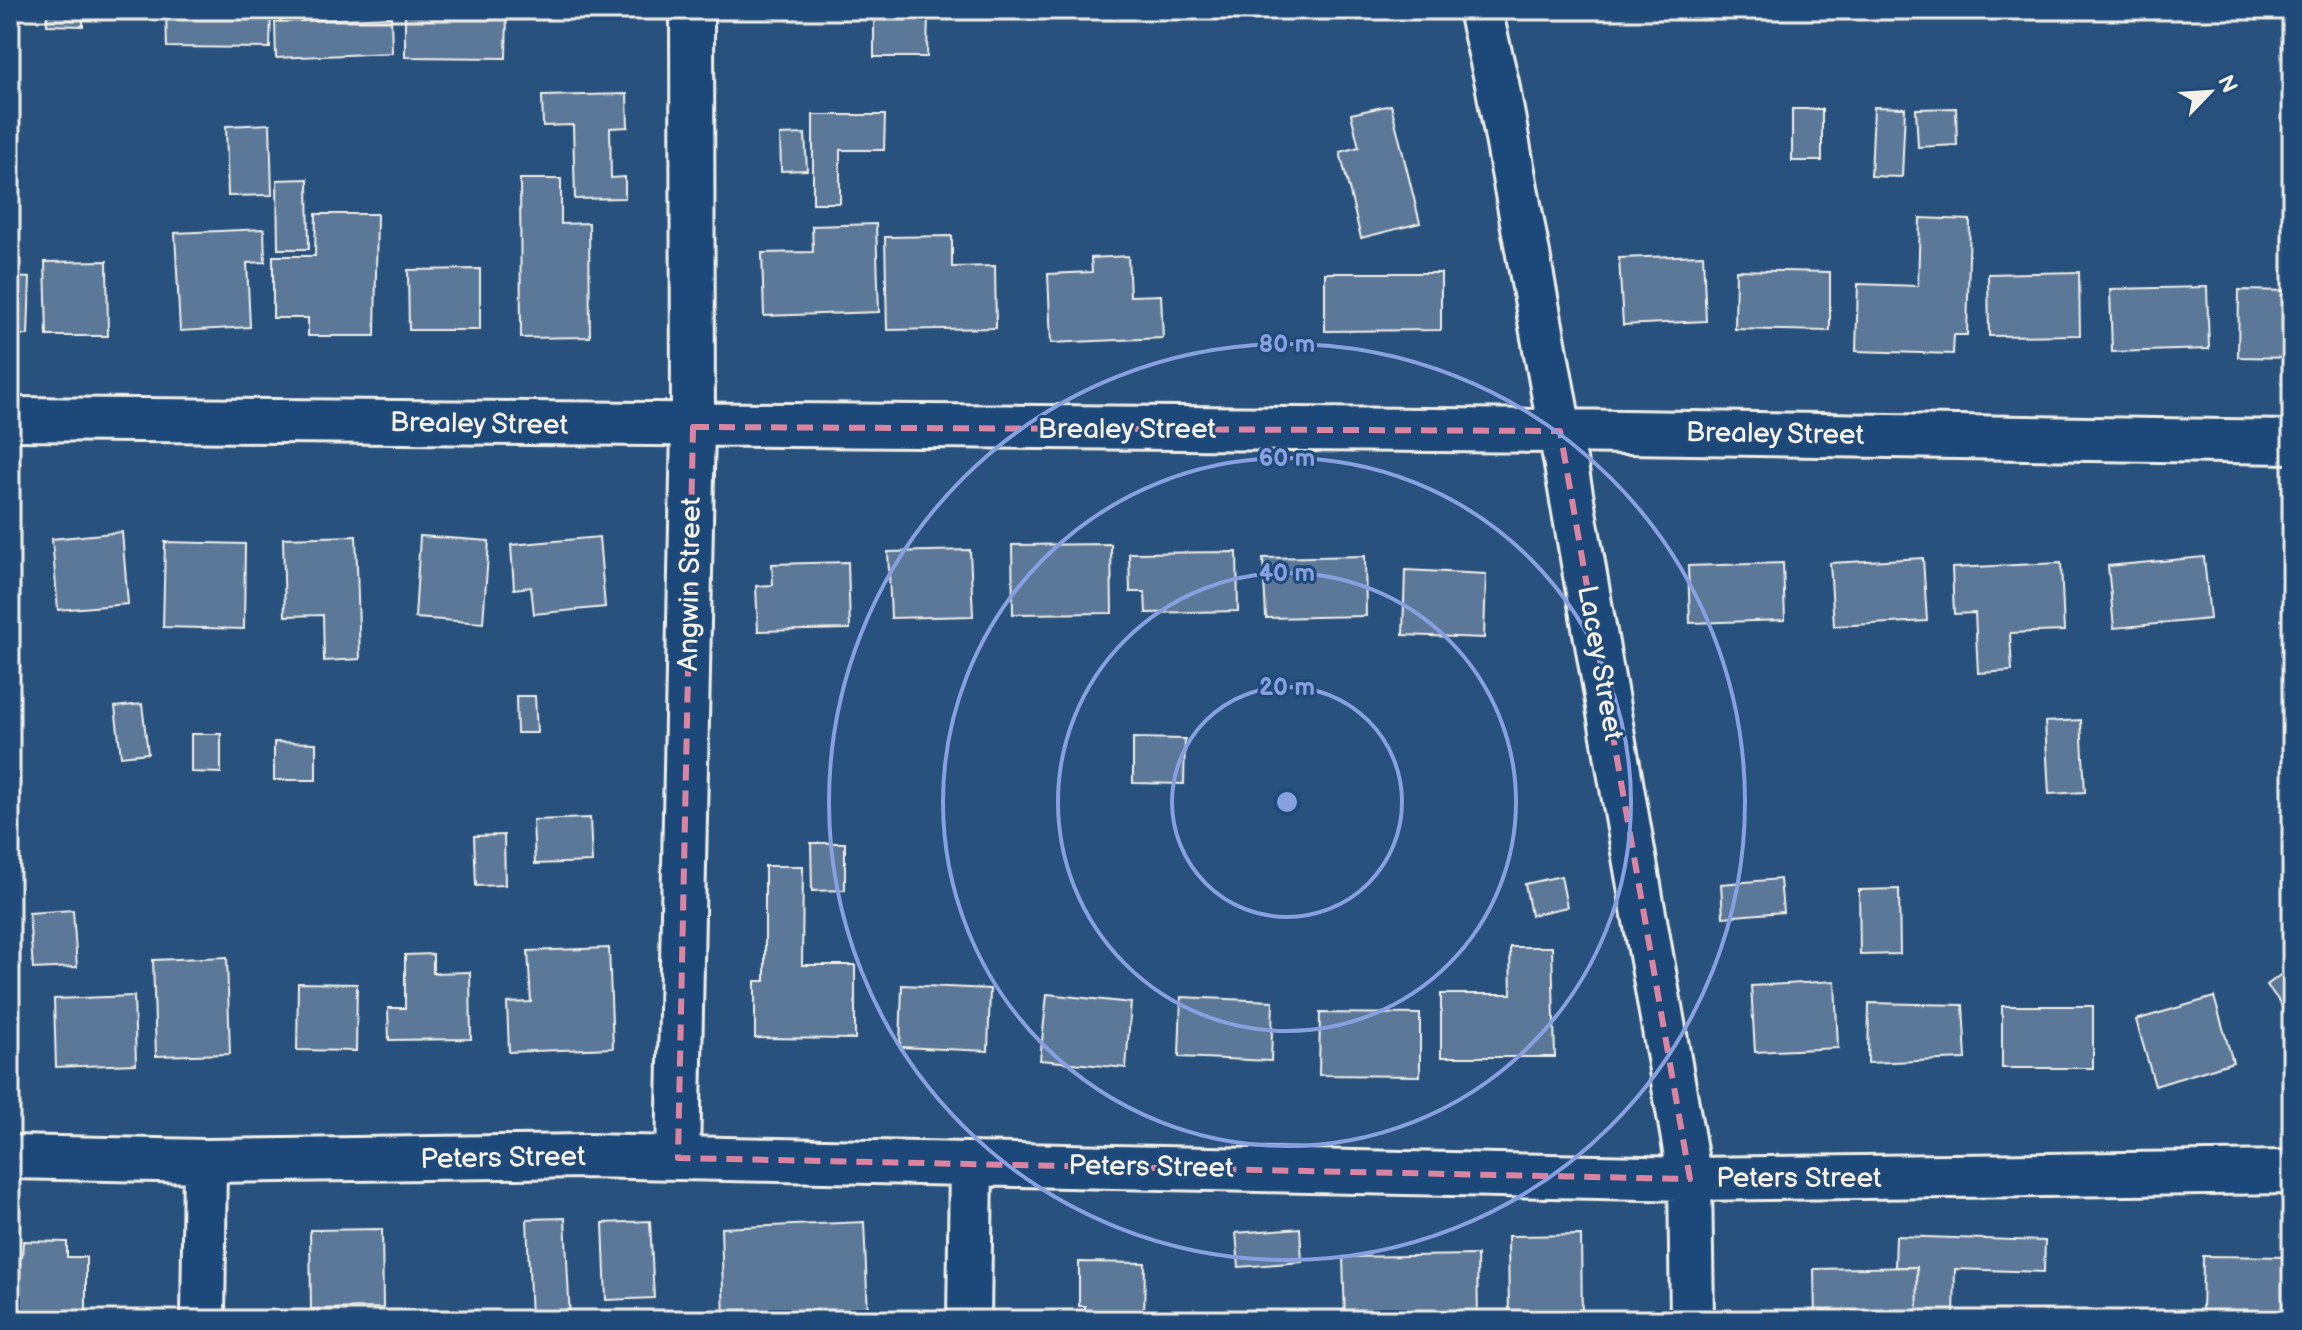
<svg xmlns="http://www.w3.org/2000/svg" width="2302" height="1330" viewBox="0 0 2302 1330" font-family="'Balsamiq Sans',sans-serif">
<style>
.building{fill:#5b7899;stroke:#f4f1e8;stroke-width:2}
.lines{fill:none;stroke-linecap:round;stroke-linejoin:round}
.minor-casing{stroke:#f4f1e8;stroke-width:48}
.minor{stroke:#1f4a7a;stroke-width:42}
.marked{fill:none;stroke:#db84a2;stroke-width:6;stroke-dasharray:16 10;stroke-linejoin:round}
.ring{fill:none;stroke:#88a0e0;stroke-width:4}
.labels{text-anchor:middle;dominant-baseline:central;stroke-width:6;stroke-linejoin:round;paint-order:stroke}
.street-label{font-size:28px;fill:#f4f1e8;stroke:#1f4a7a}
.centre{fill:#88a0e0;stroke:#1f4a7a;stroke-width:4}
.ring-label{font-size:24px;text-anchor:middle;font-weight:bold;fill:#88a0e0;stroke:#1f4a7a;stroke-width:6;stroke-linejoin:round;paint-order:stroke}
</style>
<rect width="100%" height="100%" fill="#28517e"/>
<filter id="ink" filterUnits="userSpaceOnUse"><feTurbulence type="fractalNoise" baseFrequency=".0125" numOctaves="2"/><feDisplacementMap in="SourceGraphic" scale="16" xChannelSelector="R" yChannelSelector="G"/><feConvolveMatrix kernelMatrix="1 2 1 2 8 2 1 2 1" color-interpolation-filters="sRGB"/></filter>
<g filter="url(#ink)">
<path class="building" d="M47,10H83V26L47,25Z
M166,10H271L270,48L167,47Z
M405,12L507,13L506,58L405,57Z
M874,14H928L927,57H874Z
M391,17L392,53L276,58L275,22Z
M627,94L628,127L610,128L611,178L625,177V198L575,199L573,125L543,126L542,96Z
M1391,105L1420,223L1361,238L1340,152L1359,147L1351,114Z
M1874,107L1905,108L1902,177L1871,176Z
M1956,108L1957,145L1918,147L1916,109Z
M1792,109H1822V161H1792Z
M813,115H885L884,150H840V203H813Z
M270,124L272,195L228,196L226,126Z
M805,134L807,170L781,171L780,135Z
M308,179L309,249H278L277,180Z
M520,179H561V224L589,223L590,337L521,338Z
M316,214H377L375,336H308V318H273V256H315Z
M1920,218L1970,220L1967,335H1954L1953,354L1856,351L1858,284L1918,286Z
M876,224L879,312L764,316L762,253L813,252L812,226Z
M264,229L265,262L247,263L250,327L180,331L175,233Z
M952,236V267L995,266L996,328L887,330L885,237Z
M1703,255L1706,321L1623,325L1619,258Z
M1128,256L1130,296L1161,295L1163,338L1051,343L1048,274L1092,272L1091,258Z
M107,261L108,336H47L45,262Z
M480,269V330H409L408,270Z
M1736,270L1830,272V331L1735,329Z
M2079,272L2080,335L1989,336L1988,274Z
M1325,273H1441V330L1325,331Z
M10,277L30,278L28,335H10Z
M2207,287L2209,349L2112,352L2110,289Z
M2239,290L2292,291V358L2238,357Z
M122,532L128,604L58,610L52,539Z
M356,536L360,659L324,661L323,615L285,616L283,538Z
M420,536L489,541L483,623L415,618Z
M599,537L605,607L534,614L531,587L514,589L511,545Z
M165,542L245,544L244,629L163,627Z
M1111,544L1112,613L1013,614L1012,545Z
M970,550L973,616L891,618L888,552Z
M1237,552L1238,611L1146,613L1145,592H1130L1129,553Z
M1365,556L1366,616L1266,618L1263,558Z
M2204,557L2210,619L2114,628L2108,566Z
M1923,558L1927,621L1834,626L1830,563Z
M848,562L850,629L758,631L756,586L773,585L772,564Z
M1783,563L1785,620L1690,623L1688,566Z
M2061,563L2064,631L2010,633L2012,671L1978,673L1975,613L1954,614L1952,568Z
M1405,570L1486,574L1484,638L1403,635Z
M516,696H535L537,733H517Z
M142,704L148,753L121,756L115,707Z
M2081,720L2085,792L2049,794L2045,722Z
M191,734H221V773L191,772Z
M10,737H14L15,769H10Z
M1133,738L1185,739L1184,784L1133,783Z
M274,742L316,743V780H274Z
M590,818L592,862L535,864L533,820Z
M504,835L505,885L476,886L474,836Z
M811,843H845V890L812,891Z
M765,866H803L802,965H855V1039L755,1038V981H765Z
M1561,876L1567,907L1531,915L1525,884Z
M1780,879L1783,912L1723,917L1721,884Z
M1899,889L1900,954L1860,955L1859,890Z
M73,910L77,967L33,969L29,913Z
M1510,947H1552L1555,1057H1441V994H1511Z
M609,948L613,1048L509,1052L507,1003L531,1002L528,951Z
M433,954V973L470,972L471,1039L389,1040L388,1008H405V955Z
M227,957L230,1054L156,1056L153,960Z
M2292,966V1019L2267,985Z
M1835,981L1838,1048L1755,1052L1751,986Z
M298,983L357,984L356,1051L297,1050Z
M902,985L990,989L988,1051L900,1047Z
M1047,994L1131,1003L1126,1068L1040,1060Z
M134,996L136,1064L56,1067L54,999Z
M1181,997L1273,1001L1271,1061L1179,1057Z
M2214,997L2233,1062L2155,1086L2136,1020Z
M1869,1003L1963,1005L1966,1059L1868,1063Z
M2002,1006H2093V1068H2002Z
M1320,1013L1420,1014V1076L1319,1075Z
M565,1218L570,1320H531L527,1219Z
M650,1221L654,1298L606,1300L603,1223Z
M864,1222L868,1315L724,1320L721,1228Z
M1300,1228L1302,1262L1239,1267L1236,1233Z
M382,1229L383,1308L311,1309L310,1230Z
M1581,1235L1582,1320H1509L1508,1236Z
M1896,1236L2045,1241L2044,1272L1955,1269L1954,1318L1918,1317L1917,1267H1895Z
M23,1241L67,1242V1257H86V1320H10V1257H22Z
M1477,1255L1478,1320H1345L1343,1257Z
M2203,1256L2292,1257V1320H2202Z
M1079,1262L1145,1263L1144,1319L1175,1320H1085V1306H1079Z
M1917,1267L1918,1320H1815L1814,1269Z"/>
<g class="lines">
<g class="minor-casing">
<path id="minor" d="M1480,10L1497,83L1560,431L1690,1179L1692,1320
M10,419L1560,431L2292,442
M10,1157L205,1161L585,1156L1690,1179L2292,1172
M678,1158L693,427L692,10
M203,1320L205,1161
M969,1320L971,1164"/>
</g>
<use href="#minor" class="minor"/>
</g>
</g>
<path class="marked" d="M693,427L1560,431L1690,1179L678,1158Z"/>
<g class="ring">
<circle cx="1287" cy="802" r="115"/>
<circle cx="1287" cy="802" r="229"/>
<circle cx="1287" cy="802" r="344"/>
<circle cx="1287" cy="802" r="458"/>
</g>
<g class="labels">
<g class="street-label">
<text transform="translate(479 424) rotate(1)">Brealey Street</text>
<text x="1127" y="429">Brealey Street</text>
<text transform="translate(1775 434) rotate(1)">Brealey Street</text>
<text transform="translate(690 584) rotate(-89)">Angwin Street</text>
<text transform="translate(1600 663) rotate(80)">Lacey Street</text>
<text transform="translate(503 1158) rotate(-1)">Peters Street</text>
<text transform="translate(1151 1167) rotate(1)">Peters Street</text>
<text x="1799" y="1178">Peters Street</text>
</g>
</g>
<circle cx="1287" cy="802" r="12" class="centre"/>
<g class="ring-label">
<text x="1287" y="352">80 m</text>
<text x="1287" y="466">60 m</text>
<text x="1287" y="581">40 m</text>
<text x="1287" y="695">20 m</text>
</g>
<rect width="2302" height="1330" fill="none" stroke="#1f4a7a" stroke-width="40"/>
<rect x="20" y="20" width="2262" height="1290" fill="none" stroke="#f4f1e8" stroke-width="3" filter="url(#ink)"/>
<g transform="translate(2210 92) rotate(65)" stroke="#1f4a7a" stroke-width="6" paint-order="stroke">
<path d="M0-6L14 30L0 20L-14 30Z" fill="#f4f1e8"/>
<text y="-12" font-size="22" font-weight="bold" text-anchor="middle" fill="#f4f1e8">N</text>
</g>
</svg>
